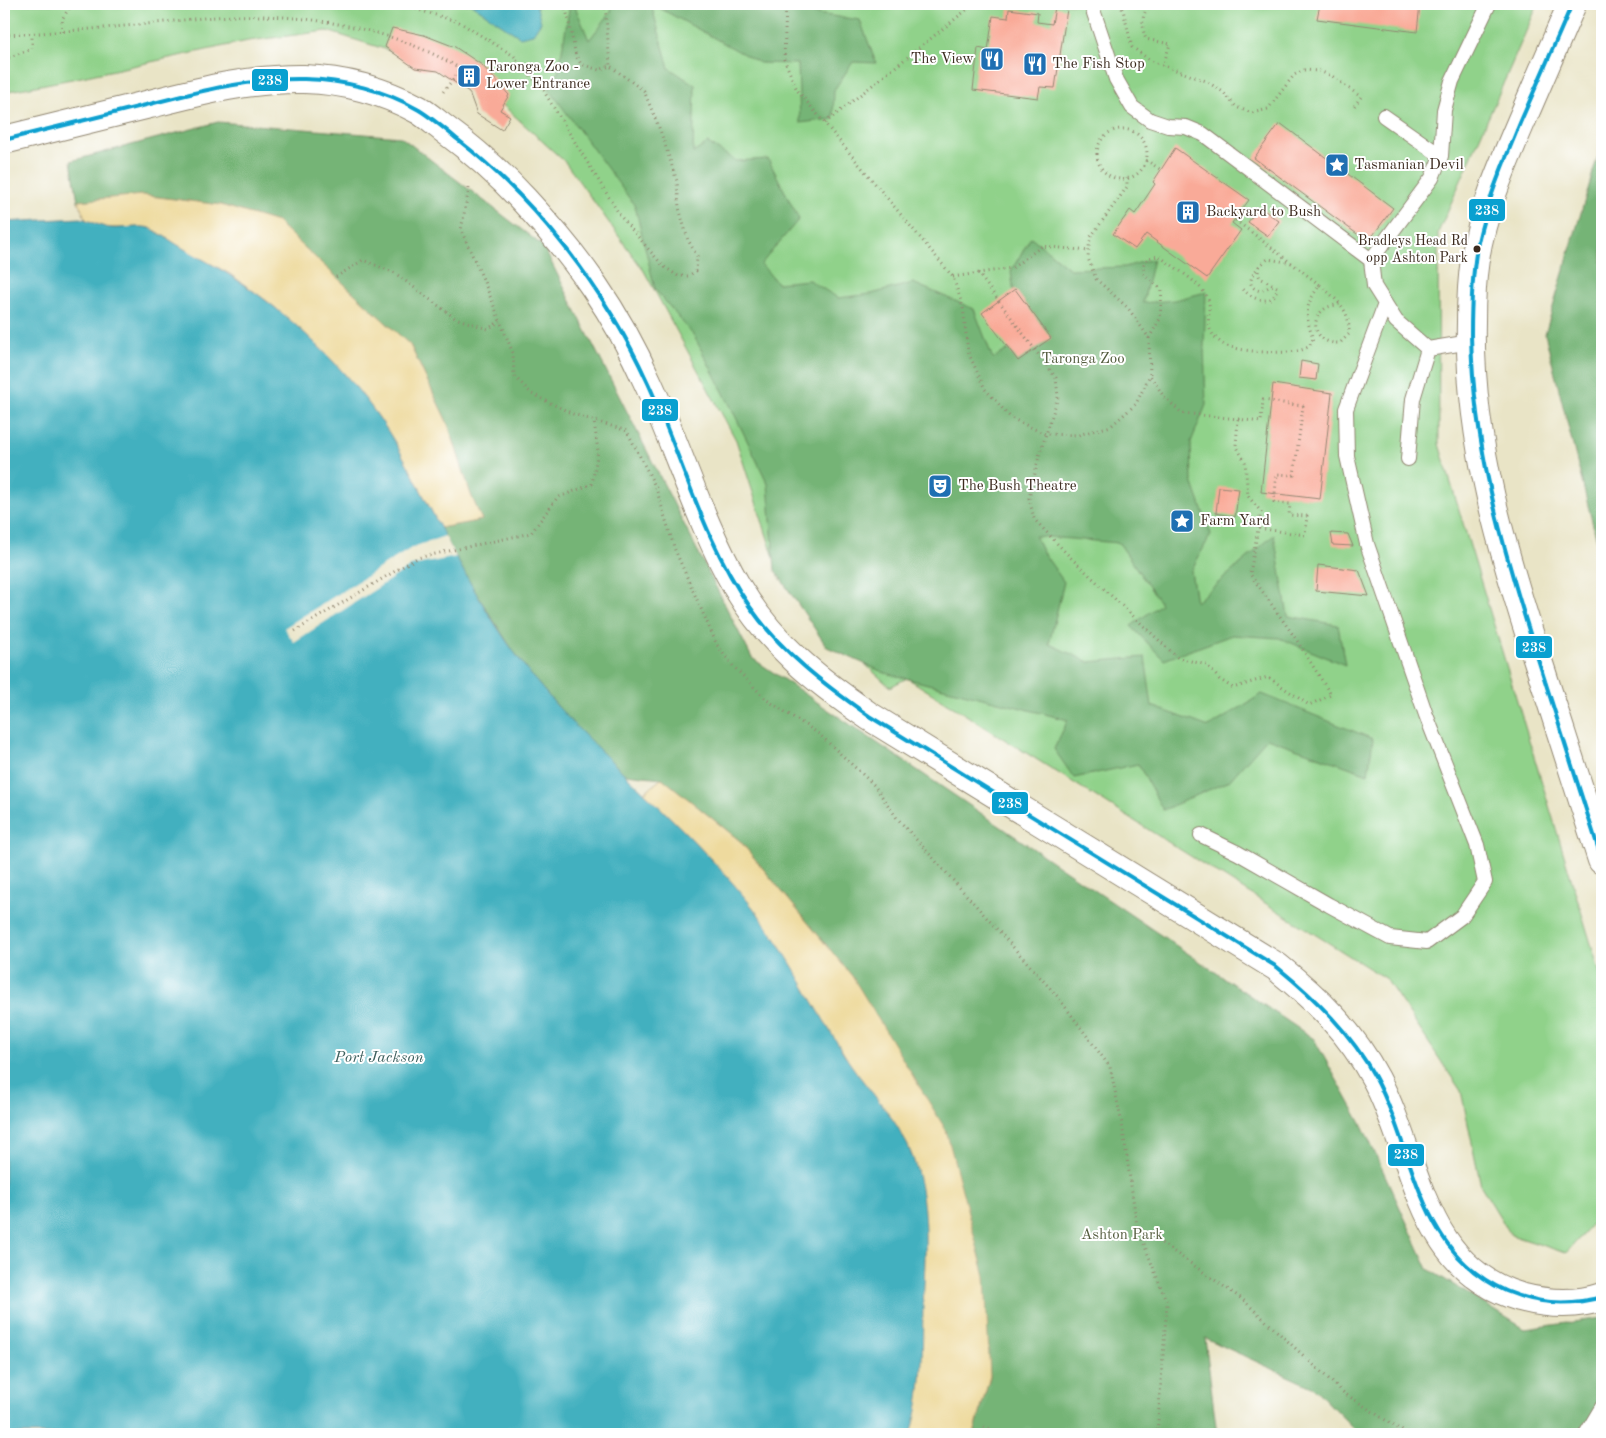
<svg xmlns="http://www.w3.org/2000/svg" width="1606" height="1438" viewBox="0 0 1606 1438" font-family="'Old Standard TT',serif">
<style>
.green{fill:#90d28a;stroke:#667e54}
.forest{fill:#74b476;stroke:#586f4a}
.sand{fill:#eeda9e;stroke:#94825e}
.water{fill:#42b0bf;stroke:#3e6d6e}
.pier{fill:#e9e4c6}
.building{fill:#f9aa98}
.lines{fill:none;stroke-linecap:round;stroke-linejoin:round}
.service-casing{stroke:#928772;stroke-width:16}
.secondary-casing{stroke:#928772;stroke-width:30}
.path{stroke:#928772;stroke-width:3;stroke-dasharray:1 4;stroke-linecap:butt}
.service{stroke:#fff;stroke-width:14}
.secondary{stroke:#fff;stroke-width:28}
.bus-1-casing{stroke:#fff;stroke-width:8}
.bus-1{stroke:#09a0d0;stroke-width:4}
.bus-dot{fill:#3b2a1e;stroke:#fff;stroke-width:2}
.labels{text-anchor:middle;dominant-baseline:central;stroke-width:4;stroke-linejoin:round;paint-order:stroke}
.bus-label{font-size:14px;fill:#3b2a1e;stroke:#fff;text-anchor:end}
.poi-label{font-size:15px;fill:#3b2a1e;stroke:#fff;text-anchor:start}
.park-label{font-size:15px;fill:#545c3e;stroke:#fff}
.water-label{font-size:16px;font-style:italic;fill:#3e605e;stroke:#fff}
.line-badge{stroke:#fff;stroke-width:2}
.badge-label{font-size:14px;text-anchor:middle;font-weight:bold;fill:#fff}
</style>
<rect width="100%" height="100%" fill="#fff"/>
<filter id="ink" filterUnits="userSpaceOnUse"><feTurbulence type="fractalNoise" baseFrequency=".02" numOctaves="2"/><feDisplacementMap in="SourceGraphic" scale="10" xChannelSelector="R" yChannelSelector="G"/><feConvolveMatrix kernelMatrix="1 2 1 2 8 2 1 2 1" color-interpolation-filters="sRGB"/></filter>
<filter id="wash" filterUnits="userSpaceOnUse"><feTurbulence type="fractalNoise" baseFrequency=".0096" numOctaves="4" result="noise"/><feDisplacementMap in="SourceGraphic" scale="20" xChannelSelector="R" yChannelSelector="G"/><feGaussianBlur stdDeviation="1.12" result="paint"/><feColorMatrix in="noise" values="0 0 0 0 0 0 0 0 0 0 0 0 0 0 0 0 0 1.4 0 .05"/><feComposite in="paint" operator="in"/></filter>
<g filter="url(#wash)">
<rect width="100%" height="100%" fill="#e9e4c6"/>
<path class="green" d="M4,4H1538L1438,233L1439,444L1602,980V1213L1566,1253L1511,1235L1481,1186L1461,1091L1386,979L907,678L890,687L798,603L777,567L736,440L644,271L565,162L471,76L327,31L248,41L77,78L4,92Z"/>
<path class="forest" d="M570,4H574L589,40L611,12L612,4H651L669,68L695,85L693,153L708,143L736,161L768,159L799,219L761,264L777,283L809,280L838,298L871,294L913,283L974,309L993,359L1020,342L1011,271L1031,237L1070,269L1125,267L1153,259L1143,303L1175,300L1206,292L1204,346L1206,405L1191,442L1192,481L1211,534L1191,571L1196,602L1274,535L1288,616L1338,625L1345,665L1279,638L1232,635L1164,660L1131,626L1161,604L1119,543L1035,536L1042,551L1064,582L1049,644L1089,662L1145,657L1152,706L1209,727L1262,694L1373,739L1368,774L1267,738L1229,781L1163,810L1138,764L1074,778L1054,749L1068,720L885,673L827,647L775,570L768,484L730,405L694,336L655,289L635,206L549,89L558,74Z
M652,4H808L810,13L860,20L876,63L853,62L834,90L833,119L800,123L798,64L760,63Z
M218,122L401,137L543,246L752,658L1314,1039L1363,1127L1428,1269L1525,1329L1602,1318V1434H1359L1314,1388L1205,1338L1217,1434H974L990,1376L852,976L740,841L662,778L625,774L578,730L534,679L512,649L473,588L440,528L482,520L471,495L448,424L410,345L277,222L221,205L142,195L78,201L71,161Z
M1602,142V561L1545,334Z"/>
<path class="sand" d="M142,195L221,205L277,222L410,345L448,424L471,495L482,520L440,528L411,471L378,416L346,376L310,339L271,304L230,274L187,251L150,228H106L86,220L78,201Z
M662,778L740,841L852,976L946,1130L985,1276L990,1376L974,1434H892L628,806Z"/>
<path class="water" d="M471,4H536L541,22L533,34L520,37Z
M81,218C91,221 101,227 111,228C123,229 139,225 150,228C155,230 159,234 164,236C177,245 191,253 204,260C278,300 353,371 396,444C412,471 425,500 440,527C468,581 498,634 536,681C587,745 652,795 707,855C734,883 760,914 781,947C805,985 825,1025 849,1062C868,1090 894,1115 908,1146C931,1196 925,1256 923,1309C922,1351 924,1394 911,1434H4V222Z"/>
<path class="pier" d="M445,536L456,557L411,566L294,642L284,628L413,547Z"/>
<g id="blocks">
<path class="building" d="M1320,4H1420L1417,32L1317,19Z
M1055,7L1067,9L1055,88L1040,87L1038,98L973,90L978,48L988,50L993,16L1008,18L1009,9L1038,13L1037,22L1052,24Z
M392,28L424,35L455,47L482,65L509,95L500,110L510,116L502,130L477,114L469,92L438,71L415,68L385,47Z
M1280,123L1393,208L1368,242L1254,158Z
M1175,148L1249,200L1232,223L1241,230L1207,278L1146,234L1135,249L1113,234L1130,210L1135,214L1155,184L1153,182Z
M1259,207L1279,221L1268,236L1248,222Z
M1015,289L1051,338L1018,361L982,313Z
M1301,361L1318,364L1316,380L1299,378Z
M1273,384L1332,393L1320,499L1261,492Z
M1219,487L1239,489L1235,517L1216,513Z
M1331,533L1348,534L1353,546L1333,545Z
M1318,565L1359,570L1369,596L1316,591Z"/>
</g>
</g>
<g filter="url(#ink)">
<use href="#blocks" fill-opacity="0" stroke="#928772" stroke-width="1"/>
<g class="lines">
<g class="service-casing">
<path id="service" d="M1091,4L1116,79L1132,107L1150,120L1168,126L1186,127L1203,134L1371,260L1374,286L1396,321L1428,349
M1384,116L1441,156
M1371,260L1432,178L1441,156L1444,110L1452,81L1489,4
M1408,459L1413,399L1428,349L1470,342
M1201,835L1238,853L1329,905L1390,938L1427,942L1462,916L1485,882L1477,845L1426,715L1367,544L1347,456L1346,409L1385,304
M1586,1434L1602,1407"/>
</g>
<g class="secondary-casing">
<path id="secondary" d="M1572,4C1556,41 1540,78 1524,115C1504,162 1483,209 1475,259C1472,279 1471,301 1471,322C1468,440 1504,556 1540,667C1561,732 1582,796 1602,860
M4,140C52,128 101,116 150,104C201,91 251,78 304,79C343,80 384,91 419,110C427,115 435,122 443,128C473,150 498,172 524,200C577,257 616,311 648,383C679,450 700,523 737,587C771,644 815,679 869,716L1277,967C1318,1000 1351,1032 1376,1079C1418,1158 1419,1267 1520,1297C1547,1304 1575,1306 1602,1297"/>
</g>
<path class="path" d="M361,4L412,8L459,22L514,56L543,90L621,217L663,266L678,276H688L696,271L697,256L688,240L679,208L677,181L660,130L644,91L610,66
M565,4L576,56L581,64L599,70L610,66L605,4
M786,4L784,59L797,90L953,277L963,307L968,352L985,389L1011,418L1045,434L1078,435L1111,426L1136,404L1150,375L1149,338L1128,308L1096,279L1088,258L1090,238L1127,187V178
M895,4L910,6L936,4
M1119,4L1123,10L1132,47L1151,61L1206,81L1223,92L1236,107L1252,113L1268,109L1294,75L1304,70L1319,71L1332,76L1361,97L1352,109
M1151,4C1141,13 1141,27 1146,39L1170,44L1163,66
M63,32L62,19L72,4
M4,35C48,33 92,29 136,25C169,22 202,17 235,16C311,14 395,29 461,69L443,92
M4,59L32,49V34
M825,123L974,4
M1097 154a25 25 0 1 1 50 0a25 25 0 1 1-50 0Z
M1146,160L1161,170
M469,188L461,230L483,279L513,353L514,376L532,394L573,414L627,431L656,488L675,550L717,645L733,666L767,700L819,734L874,785L897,818L1058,997L1110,1067L1122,1124L1137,1226L1167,1303L1157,1434
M1259,266L1258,273L1260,278L1272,284
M978,273L1056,378L1058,397L1039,456L1029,498L1034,519L1070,557L1178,658L1207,665L1219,679L1233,688L1268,677L1309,705L1331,695L1296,639L1250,574L1261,512L1248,496L1245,462L1236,445L1238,419L1182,413L1164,397L1150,375
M336,277L363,260L395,273L455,318L488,329L500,321
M953,277L1012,268L1042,246L1089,251
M1320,285C1338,301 1350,309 1349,334L1340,343C1314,345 1307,317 1328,307C1331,306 1336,305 1340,304
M1243,289C1252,300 1275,308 1277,287L1273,285L1261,291C1239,286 1258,266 1268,259L1292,263
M1149,338L1160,319L1162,290L1143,273L1144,264L1148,258L1159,256C1173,267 1206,285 1209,303C1210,313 1206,324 1212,333C1214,337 1220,342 1223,344C1236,352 1293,356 1306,348C1310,346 1311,343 1313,339C1305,315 1304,306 1320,285L1234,219
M1238,419L1261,422L1263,400L1303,406L1294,475L1277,474L1274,502L1290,504L1289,515L1307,516L1305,535L1258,528
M295,631L417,558L531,533L557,498L592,484L598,451L594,421
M1137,1226L1242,1299L1344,1393L1407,1434
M984,1426L1001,1434"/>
<use href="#service" class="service"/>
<use href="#secondary" class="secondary"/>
<g class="bus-1-casing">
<path id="bus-1" d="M1572,4C1555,44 1537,84 1520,123C1504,162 1487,201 1478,242C1472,273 1471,304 1471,335C1473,447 1504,553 1538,659C1559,726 1581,793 1602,860
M4,140C53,128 101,116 150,104C200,91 251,78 304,79C343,80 385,90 419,110C432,118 445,129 457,139C539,203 605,289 648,383C682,457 703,540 750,607C781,652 825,685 869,716L1277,967C1316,999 1351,1033 1375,1077C1416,1152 1416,1251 1506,1291C1537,1304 1569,1306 1602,1297"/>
</g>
<use href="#bus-1" class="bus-1"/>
</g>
</g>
<defs>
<g id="restaurant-square" transform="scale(1.25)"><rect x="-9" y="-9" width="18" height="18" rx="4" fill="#1f6fb2" stroke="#fff"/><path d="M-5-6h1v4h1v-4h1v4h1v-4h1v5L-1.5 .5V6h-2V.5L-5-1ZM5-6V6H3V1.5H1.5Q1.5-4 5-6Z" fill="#fff"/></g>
<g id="building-square" transform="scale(1.25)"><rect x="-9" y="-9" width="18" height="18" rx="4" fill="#1f6fb2" stroke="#fff"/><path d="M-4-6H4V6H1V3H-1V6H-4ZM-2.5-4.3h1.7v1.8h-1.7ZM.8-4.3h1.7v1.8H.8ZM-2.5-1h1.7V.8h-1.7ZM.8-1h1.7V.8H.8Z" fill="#fff"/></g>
<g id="sight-square" transform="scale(1.25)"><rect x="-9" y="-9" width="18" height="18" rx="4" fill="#1f6fb2" stroke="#fff"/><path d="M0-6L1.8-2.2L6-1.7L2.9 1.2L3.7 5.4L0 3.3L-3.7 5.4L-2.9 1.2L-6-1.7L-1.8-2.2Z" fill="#fff"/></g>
<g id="theatre-square" transform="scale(1.25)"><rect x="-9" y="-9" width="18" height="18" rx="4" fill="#1f6fb2" stroke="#fff"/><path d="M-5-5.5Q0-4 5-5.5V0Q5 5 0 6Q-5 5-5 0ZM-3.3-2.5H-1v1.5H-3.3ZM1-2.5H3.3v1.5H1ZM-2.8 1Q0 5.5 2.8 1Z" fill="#fff"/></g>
</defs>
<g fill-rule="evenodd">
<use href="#restaurant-square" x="992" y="59"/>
<use href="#restaurant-square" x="1035" y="64"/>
<use href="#building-square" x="469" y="76"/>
<use href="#sight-square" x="1337" y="165"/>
<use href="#building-square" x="1188" y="212"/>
<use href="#theatre-square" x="940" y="486"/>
<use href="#sight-square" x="1182" y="521"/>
</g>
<circle class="bus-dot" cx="1477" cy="249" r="4.5"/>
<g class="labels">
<g class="bus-label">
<text x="1468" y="241">Bradleys Head Rd<tspan x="1468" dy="17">opp Ashton Park</tspan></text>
</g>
<g class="poi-label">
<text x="974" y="59" text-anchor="end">The View</text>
<text x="1052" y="64">The Fish Stop</text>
<text x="486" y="67">Taronga Zoo -<tspan x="486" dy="17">Lower Entrance</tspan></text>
<text x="1354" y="165">Tasmanian Devil</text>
<text x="1206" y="212">Backyard to Bush</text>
<text x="958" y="486">The Bush Theatre</text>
<text x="1200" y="521">Farm Yard</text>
</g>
<g class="park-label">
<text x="1083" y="359">Taronga Zoo</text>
<text x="1122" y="1235">Ashton Park</text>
</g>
<g class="water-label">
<text x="379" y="1058">Port Jackson</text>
</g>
</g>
<g class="line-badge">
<rect x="251" y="68" width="38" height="24" rx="5" fill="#09a0d0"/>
<rect x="1468" y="198" width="38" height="24" rx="5" fill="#09a0d0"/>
<rect x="641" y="398" width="38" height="24" rx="5" fill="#09a0d0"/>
<rect x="1515" y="635" width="38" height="24" rx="5" fill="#09a0d0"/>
<rect x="991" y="791" width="38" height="24" rx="5" fill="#09a0d0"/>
<rect x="1387" y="1143" width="38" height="24" rx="5" fill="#09a0d0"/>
</g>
<g class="badge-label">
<text x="270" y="85">238</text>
<text x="1487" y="215">238</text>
<text x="660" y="415">238</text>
<text x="1534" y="652">238</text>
<text x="1010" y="808">238</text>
<text x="1406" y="1159">238</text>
</g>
<rect width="1606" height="1438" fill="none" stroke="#fff" stroke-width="20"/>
</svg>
